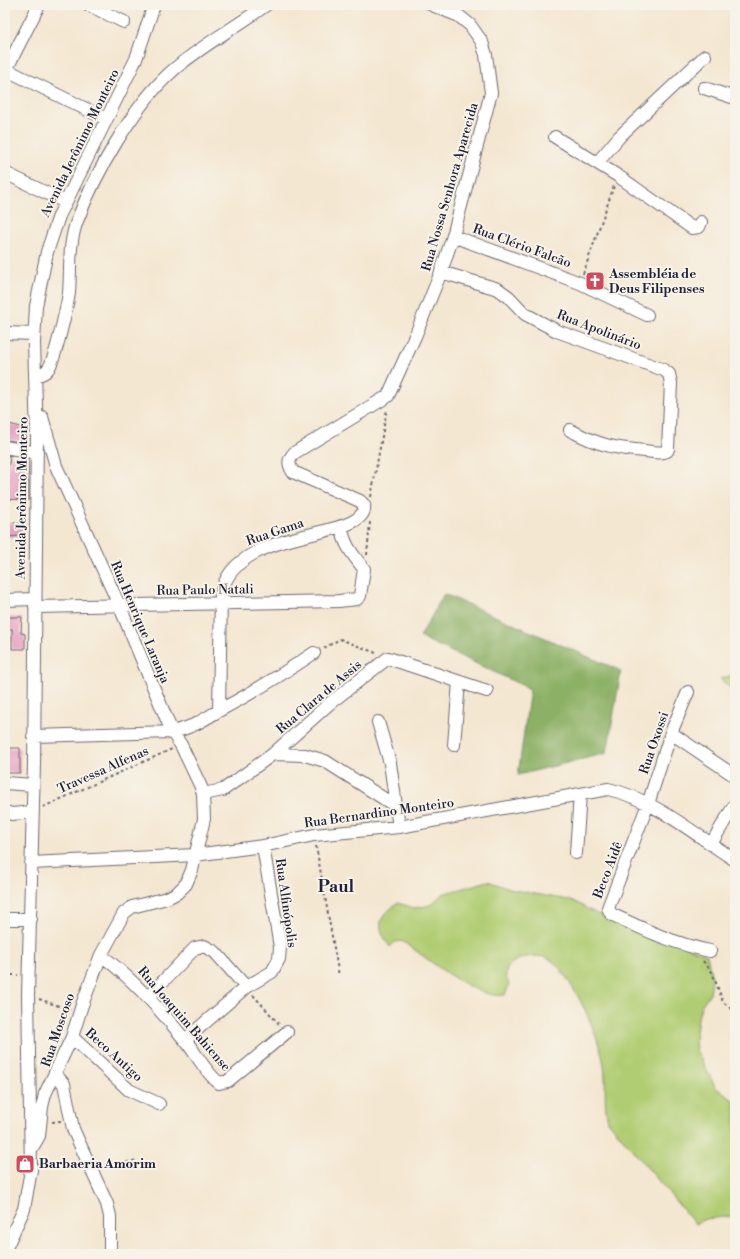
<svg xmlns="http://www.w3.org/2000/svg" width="740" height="1259" viewBox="0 0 740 1259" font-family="'Libre Bodoni',serif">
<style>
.green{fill:#b1cd73;stroke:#6a7857}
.forest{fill:#8cb065;stroke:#576950}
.building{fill:#e49cc0}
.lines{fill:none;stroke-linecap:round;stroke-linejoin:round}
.minor-casing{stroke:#6c6770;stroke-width:14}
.path{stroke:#6c6770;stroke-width:2;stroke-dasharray:3 3;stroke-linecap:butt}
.minor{stroke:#fff;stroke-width:12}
.labels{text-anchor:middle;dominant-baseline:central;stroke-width:4;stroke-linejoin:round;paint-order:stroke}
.street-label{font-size:13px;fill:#22223b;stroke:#f7f3e8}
.poi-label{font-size:13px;font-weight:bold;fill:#22223b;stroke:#f7f3e8;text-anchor:start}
.district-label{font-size:17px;font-weight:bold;fill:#22223b;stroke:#f7f3e8}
</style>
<rect width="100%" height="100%" fill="#f7f3e8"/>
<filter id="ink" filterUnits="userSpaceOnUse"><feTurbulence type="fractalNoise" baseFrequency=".025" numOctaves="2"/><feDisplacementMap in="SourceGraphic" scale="8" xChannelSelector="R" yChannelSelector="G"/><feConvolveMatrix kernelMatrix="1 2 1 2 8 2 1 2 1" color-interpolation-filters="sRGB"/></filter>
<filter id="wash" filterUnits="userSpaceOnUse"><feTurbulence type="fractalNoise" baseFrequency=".012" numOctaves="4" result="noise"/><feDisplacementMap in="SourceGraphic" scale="16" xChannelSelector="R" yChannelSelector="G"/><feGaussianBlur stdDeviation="0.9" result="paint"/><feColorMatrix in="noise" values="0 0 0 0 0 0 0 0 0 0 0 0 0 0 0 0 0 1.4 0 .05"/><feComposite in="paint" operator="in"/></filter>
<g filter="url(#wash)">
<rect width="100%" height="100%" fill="#f4e7d1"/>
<path class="green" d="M735,674V692L720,679Z
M488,881L509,889L573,901L601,916H613L707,955L712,978L711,987L710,993L701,1006L698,1018L695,1040L696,1050L716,1088L735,1101V1216L705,1219L695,1224L608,1121C603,1103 607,1085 604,1066C602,1048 585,1006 574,990C568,980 558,962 547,958C534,953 508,958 506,973C505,977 508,981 509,985L505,995C474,1000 427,957 402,941L395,942L390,947C375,926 378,917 398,903L414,908L427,906L432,904L442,894Z"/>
<path class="forest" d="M444,594L621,671L607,753L518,775L530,689L420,637Z"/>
<g id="blocks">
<path class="building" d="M5,423L25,428L21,442L5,440Z
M7,455L28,459L29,500L5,499V476H7L10,457H7Z
M5,522L25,524L24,536L5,537Z
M5,617H22L21,633L25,634V649H12V629H5Z
M5,748H20V773H5Z"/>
</g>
</g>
<g filter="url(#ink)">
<use href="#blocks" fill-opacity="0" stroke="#6c6770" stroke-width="1"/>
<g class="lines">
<g class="minor-casing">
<path id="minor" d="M89,5L124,22
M5,69L106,119
M6,70L39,5
M704,88L735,98
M555,137L618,176L692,228L699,227L701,222
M597,163L620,136L705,56
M5,173L65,202
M453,236L580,283L647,315
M441,272L498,289L509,297L525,314L557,331L664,370L669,374L671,383L668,449L667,451C661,454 652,452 645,451C613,448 598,445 570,430
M5,333L34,334
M35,376C40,375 45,373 48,369C55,361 67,306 69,293C71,269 68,245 77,221C95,174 132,108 170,73C197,48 235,28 266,5
M5,447L37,453
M5,600L35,599
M35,607L339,601L357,599L360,596L364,569C354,556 343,544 342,527
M688,692L671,733L648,804L608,908L611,914C643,929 674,944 710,951
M219,711L221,596C231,524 370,542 364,505L360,501L293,472C288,464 288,460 294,453L388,396L416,334L441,272L453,236L491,93L486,55L482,42L470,25L459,16L432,5
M378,722L390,763L399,827
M671,733L735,776
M33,736L172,732C195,727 202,720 222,709C254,692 284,673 314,653
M454,745L459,682
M273,754L305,755L325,761L397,807
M5,783L33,785
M203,794L223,790L273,754L330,703L388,658L487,691
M5,812L12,814L33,812
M711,844L735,804
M576,853L580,794
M31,863L195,855L263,846L314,835L399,827L608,789C652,798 697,836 735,860
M5,919H31
M101,955C133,979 159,1008 185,1040C196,1053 205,1072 219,1083L228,1081L287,1032
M148,997L195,948L204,946L215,952L246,987
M72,1037L129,1090L159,1104
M185,1040L246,987L272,972L279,959L280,947L263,846
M55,1074L64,1084L73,1129L107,1204L110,1216V1254
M32,1148L39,1136L42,1107L45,1094L72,1037L82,1005L101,955L124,913L132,907L167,898L177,893L186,884L192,870L204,819L203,794L201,787L181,745L172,732L120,607L56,466L42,417
M5,1250L24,1209L31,1170L28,995L34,765L37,435L34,343L36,306L47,252L59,216L136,59L154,5"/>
</g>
<path class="path" d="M583,274L614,186
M371,497L387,409
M367,555L370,522
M324,648L340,639L376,653
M43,807L172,749
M316,846L339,976
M703,961L712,972L723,1002L735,1012
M5,975H18
M253,995L279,1024
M39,999L70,1010
M52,1122L61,1121
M103,1168L137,1160"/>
<use href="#minor" class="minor"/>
</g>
</g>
<defs>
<g id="church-square" transform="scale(1)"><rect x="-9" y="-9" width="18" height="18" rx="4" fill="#d1495b" stroke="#f7f3e8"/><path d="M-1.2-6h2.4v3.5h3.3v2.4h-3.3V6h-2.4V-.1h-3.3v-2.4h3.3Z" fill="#fff"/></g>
<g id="shop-square" transform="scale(1)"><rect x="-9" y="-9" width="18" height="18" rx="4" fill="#d1495b" stroke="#f7f3e8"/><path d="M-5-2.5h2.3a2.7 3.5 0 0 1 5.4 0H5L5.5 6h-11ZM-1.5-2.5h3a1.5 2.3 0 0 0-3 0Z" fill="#fff"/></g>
</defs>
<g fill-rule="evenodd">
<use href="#church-square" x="595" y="281"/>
<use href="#shop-square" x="25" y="1164"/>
</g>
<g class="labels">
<g class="street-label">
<text transform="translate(80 143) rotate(-64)">Avenida Jerônimo Monteiro</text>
<text transform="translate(450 187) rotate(-74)">Rua Nossa Senhora Aparecida</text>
<text transform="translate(522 246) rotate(20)">Rua Clério Falcão</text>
<text transform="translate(599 330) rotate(21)">Rua Apolinário</text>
<text transform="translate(22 498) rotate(-89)">Avenida Jerônimo Monteiro</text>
<text transform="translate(275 532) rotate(-19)">Rua Gama</text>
<text transform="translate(205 590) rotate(-1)">Rua Paulo Natali</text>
<text transform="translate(140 622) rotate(67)">Rua Henrique Laranja</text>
<text transform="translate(319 697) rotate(-40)">Rua Clara de Assis</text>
<text transform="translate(654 743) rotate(-71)">Rua Oxossi</text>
<text transform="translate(103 770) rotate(-24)">Travessa Alfenas</text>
<text transform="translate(379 813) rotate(-8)">Rua Bernardino Monteiro</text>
<text transform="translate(608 870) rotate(-69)">Beco Aidê</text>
<text transform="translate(286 903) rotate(82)">Rua Alfinópolis</text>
<text transform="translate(184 1019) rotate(49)">Rua Joaquim Bahiense</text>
<text transform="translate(58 1030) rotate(-71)">Rua Moscoso</text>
<text transform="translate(114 1055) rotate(42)">Beco Antigo</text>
</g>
<g class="poi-label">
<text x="609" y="274">Assembléia de<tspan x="609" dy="15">Deus Filipenses</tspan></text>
<text x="39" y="1164">Barbaeria Amorim</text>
</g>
<g class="district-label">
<text x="336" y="887">Paul</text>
</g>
</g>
<rect width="740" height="1259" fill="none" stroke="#f7f3e8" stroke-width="20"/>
</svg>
